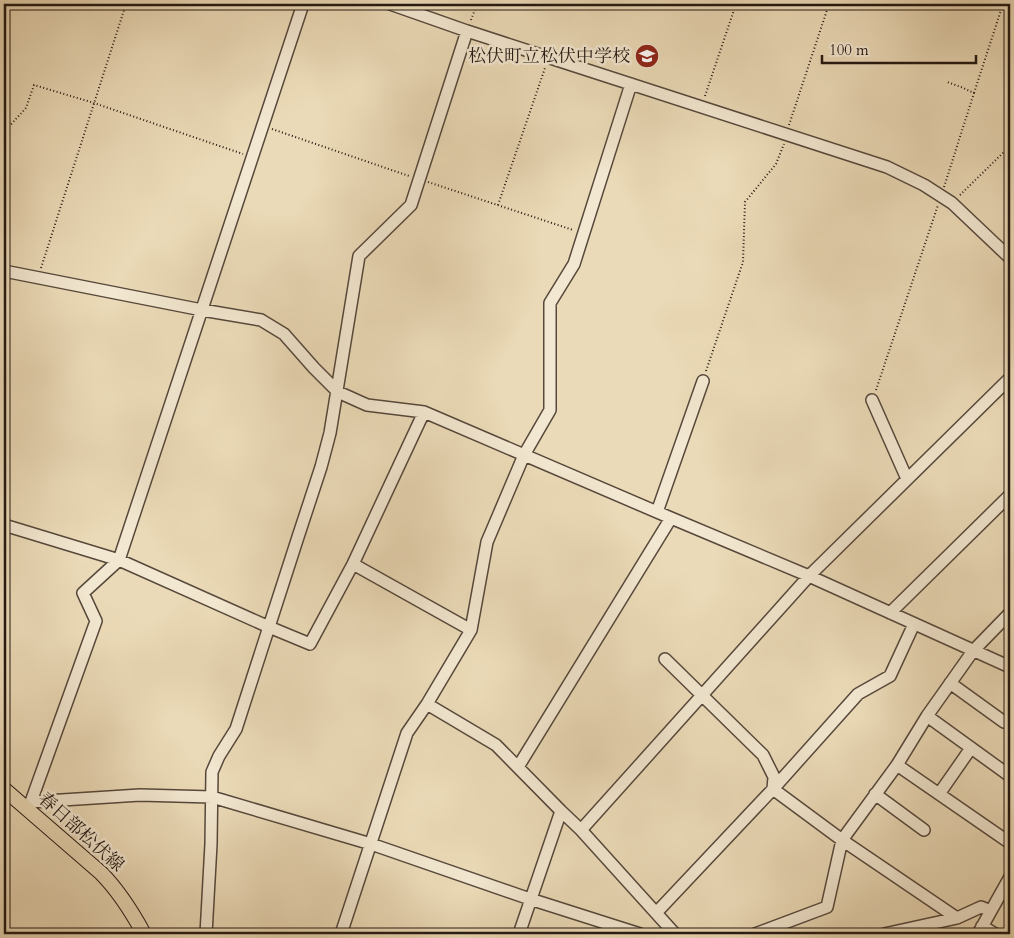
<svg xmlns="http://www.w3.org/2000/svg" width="1014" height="938" viewBox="0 0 1014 938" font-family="Cardo,'Noto Serif JP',serif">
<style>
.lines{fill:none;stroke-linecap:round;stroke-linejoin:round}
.minor-casing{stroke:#56483c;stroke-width:14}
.major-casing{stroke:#241813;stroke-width:16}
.path{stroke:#241813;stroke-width:2;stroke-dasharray:1 2.5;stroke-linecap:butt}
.minor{stroke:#f2e7d0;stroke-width:11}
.major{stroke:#ebdab7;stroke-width:14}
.labels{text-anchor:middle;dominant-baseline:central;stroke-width:5;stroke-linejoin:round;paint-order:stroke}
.poi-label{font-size:18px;fill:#241813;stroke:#f2e7d0;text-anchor:end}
.street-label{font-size:18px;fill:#241813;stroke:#f2e7d0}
</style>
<rect width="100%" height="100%" fill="#ebdab7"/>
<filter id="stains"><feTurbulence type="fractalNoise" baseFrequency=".004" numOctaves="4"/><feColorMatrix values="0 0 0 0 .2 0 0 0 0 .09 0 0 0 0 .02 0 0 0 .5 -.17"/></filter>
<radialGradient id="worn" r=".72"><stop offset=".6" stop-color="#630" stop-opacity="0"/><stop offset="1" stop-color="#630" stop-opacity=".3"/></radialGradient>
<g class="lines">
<g class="minor-casing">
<path id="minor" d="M390,4L467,31L887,167L924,185L952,203L1010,258
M4,271L202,310L261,320L284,334L314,368L338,392L367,405L424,412L671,518L809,576L1010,667
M872,400L907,479
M657,512L703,381
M4,525L119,560L269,627L310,644L353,564L424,412
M353,564L471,630
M890,613L1010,495
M665,659L763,755L774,777L773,789
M950,683L1004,722
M427,704L496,745L561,811L581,830L675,934
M927,716L1010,776
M897,765L1010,843
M518,767L671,518
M773,789L858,694L890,676L914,624
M875,794L924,830
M939,794L971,748
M31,802L140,795L212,797L371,844L530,899L640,934
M28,810L96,621L83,593L119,560L303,4
M581,830L809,576L1010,378
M656,913L773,789L842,840L957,918
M982,926L995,934
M206,934L211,844L212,772L219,756L236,729L298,537L321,467L330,433L359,256L411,205L467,31
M341,934L407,733L427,704L471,630L487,542L524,455L550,410V303L574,264L631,84
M519,934L561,811
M755,934L827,907L842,840L897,765L927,716L973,651L1010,613
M884,934L957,918L981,907L991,911
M978,934L1010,877"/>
</g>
<g class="major-casing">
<path id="major" d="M4,789L101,873C119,891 132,912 144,934"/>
</g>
<path class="path" d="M471,20L477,4
M974,93L1003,4
M705,96L736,4
M789,125L829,4
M272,129L409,176
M4,132L26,108L34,85L94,103L243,154
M428,182L573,230
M944,187L974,93L961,87L947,82
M960,195L1010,146
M498,205L545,68
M41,268L126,4
M706,371L743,262L745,202L776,164L784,144
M876,390L938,205"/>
<use href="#minor" class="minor"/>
<use href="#major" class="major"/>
</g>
<defs>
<g id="school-disc" transform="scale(1.25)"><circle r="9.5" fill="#8f2418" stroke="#f2e7d0"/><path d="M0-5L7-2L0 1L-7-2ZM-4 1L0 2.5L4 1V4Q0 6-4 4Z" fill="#fff"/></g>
</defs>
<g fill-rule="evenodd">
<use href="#school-disc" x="647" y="56"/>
</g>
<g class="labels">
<g class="poi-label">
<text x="630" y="56">松伏町立松伏中学校</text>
</g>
<g class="street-label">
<text transform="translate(81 832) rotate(42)">春日部松伏線</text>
</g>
</g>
<rect width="1014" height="938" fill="none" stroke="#ebdab7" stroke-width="20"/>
<rect x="5" y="5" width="1004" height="928" fill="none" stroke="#241813" stroke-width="2.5"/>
<rect x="10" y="10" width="994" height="918" fill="none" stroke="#241813"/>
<path d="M822 55v8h154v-8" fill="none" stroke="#241813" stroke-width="2.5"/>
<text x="829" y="55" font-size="15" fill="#241813" stroke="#f2e7d0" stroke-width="4" paint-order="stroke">100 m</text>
<rect width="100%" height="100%" filter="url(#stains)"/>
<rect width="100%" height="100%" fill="url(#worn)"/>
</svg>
